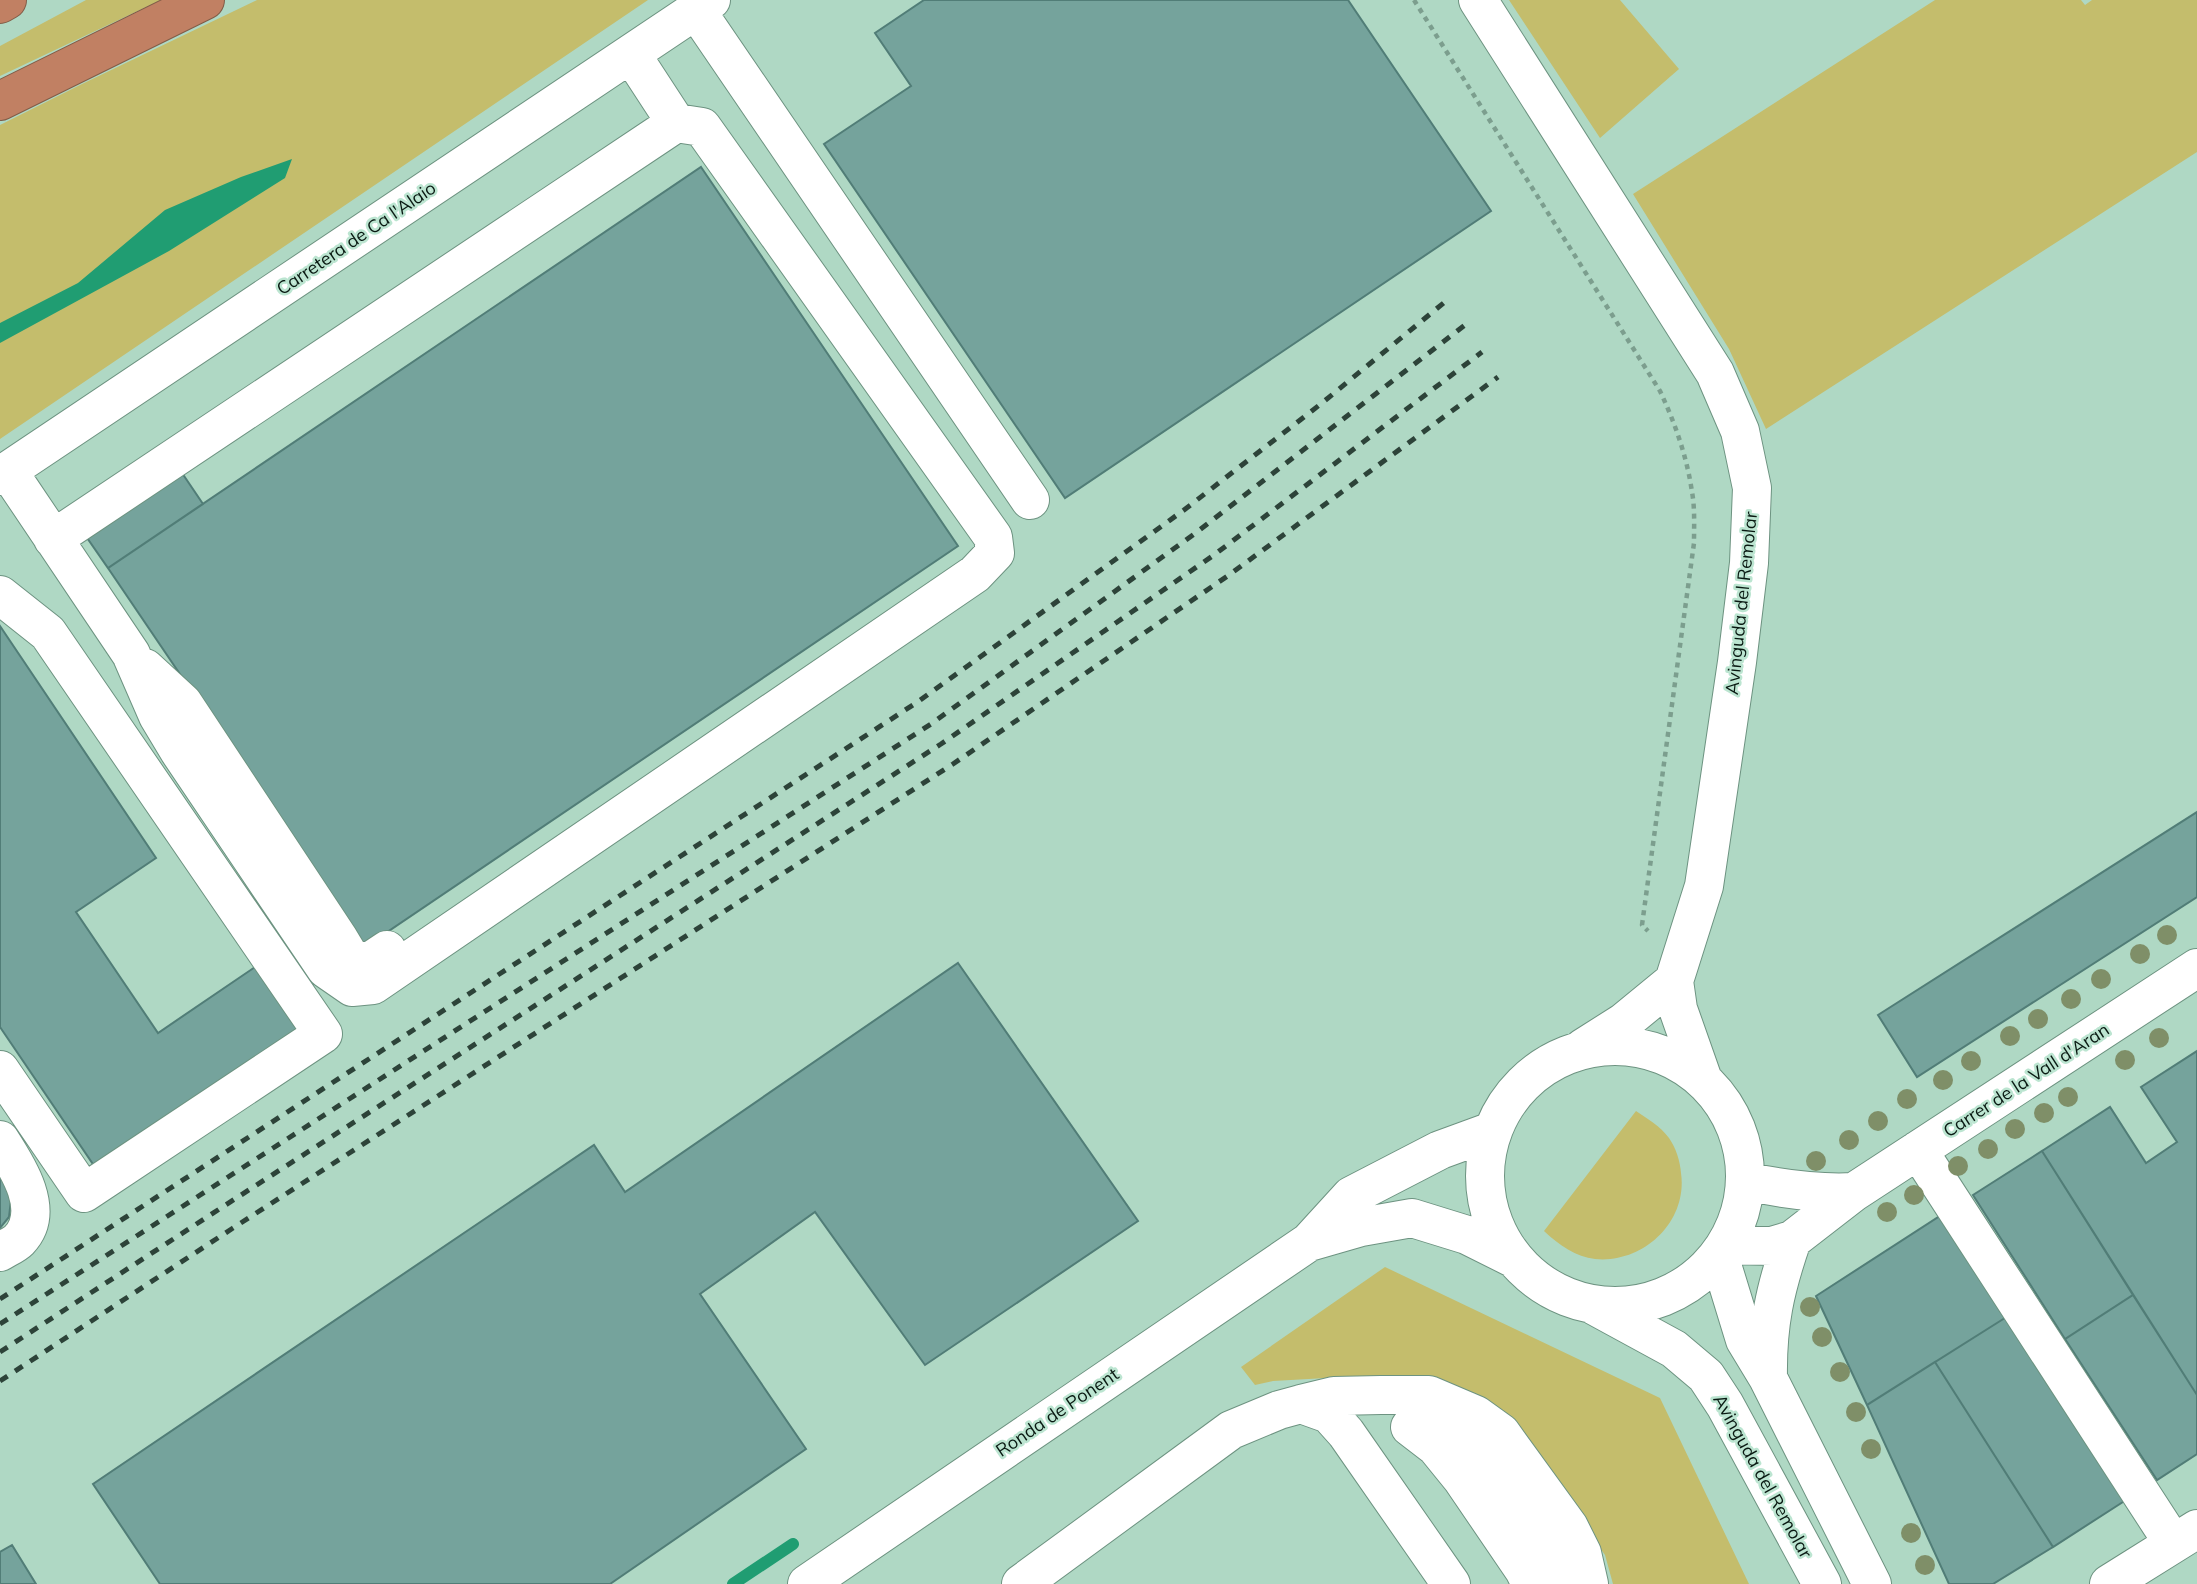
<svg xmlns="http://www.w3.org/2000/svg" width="2197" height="1584" viewBox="0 0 2197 1584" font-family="Mulish,sans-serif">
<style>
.green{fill:#c4bd6c}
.water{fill:#209d72}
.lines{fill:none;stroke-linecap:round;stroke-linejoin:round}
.stream{stroke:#209d72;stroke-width:12}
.building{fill:#75a39c;stroke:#517d77;stroke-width:2}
.minor-casing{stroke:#6d9381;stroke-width:40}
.highway-casing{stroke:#815c47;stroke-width:40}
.path{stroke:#7c9e8e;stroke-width:4.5;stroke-dasharray:5 5;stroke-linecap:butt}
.minor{stroke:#fff;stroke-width:38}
.highway{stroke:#c18063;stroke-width:38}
.rail{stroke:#2d4339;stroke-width:5;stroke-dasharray:9 9;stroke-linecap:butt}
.tree{fill:#7f8f68}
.labels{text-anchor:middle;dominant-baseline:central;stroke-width:5;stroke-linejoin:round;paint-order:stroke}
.street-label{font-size:18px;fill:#091912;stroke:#bce5d1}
</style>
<rect width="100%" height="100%" fill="#afd8c4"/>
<path class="green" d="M86,0H161L0,76V46Z
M257,0H648L0,439V125L82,84Z
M1509,0H1620L1679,69L1600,138Z
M1935,0H2081L2085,5L2092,0H2197V152L1766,429L1729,349L1633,194Z
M1636,1111C1648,1119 1660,1126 1669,1138C1676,1148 1680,1161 1681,1173C1688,1222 1643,1264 1595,1259C1576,1257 1559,1245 1544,1231Z
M1385,1267L1660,1398L1749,1584H1613L1605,1555L1510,1417L1421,1379L1362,1376L1273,1381L1255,1385L1241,1367Z"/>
<path class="water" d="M292,159L285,178L169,251L0,343V323L78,283L165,210L241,177Z"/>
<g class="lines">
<path class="stream" d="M733,1584L793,1544"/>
</g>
<path class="building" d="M924,0H1348L1491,211L1065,498L824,144L911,86L875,33Z
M701,167L958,546L365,947L108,568Z
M178,467L203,504L108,568L83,532Z
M0,626L156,858L76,912L158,1033L261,963L306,1030L97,1170L0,1027Z
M2197,812V897L1917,1077L1878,1015Z
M958,963L1138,1221L925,1365L815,1212L700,1294L806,1449L610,1584H160L93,1484L594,1145L625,1192Z
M2197,1051V1395L2042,1151L2110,1107L2146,1163L2177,1142L2141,1087Z
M2042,1151L2133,1295L2065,1339L1973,1195Z
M0,1159L12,1191L9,1217L0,1228Z
M1943,1214L2008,1316L1867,1405L1816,1296Z
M2133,1295L2197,1395V1454L2157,1480L2065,1339Z
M2008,1316L2126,1500L2053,1547L1935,1362Z
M1935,1362L2053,1547L1993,1584H1949L1867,1405Z
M12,1545L36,1584H0V1552Z"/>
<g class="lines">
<g class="minor-casing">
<path id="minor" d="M1478,0L1715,373L1740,431L1752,488L1749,563L1737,662L1704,886L1674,981L1678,1009L1703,1080
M696,10L1030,500
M8,471L131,654L158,716L179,751L326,969L352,987L373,985L975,574L995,553L993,537L702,127L676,123L631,54
M0,476L711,0
M53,539L676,123
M0,595L48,633L323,1034L84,1193L0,1070
M145,668L183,703L339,939L351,959L369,962L387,950
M1485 1176a130 130 0 1 1 260 0a130 130 0 1 1-260 0Z
M1583,1048L1624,1022L1674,981
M0,1140C17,1166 47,1211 19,1240C14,1245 6,1248 0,1252
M1918,1150L2173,1543
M1745,1181C1782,1189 1817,1194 1854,1192
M1309,1242L1361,1227L1412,1218L1467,1235L1513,1258
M1728,1245L1772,1246L1792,1240L1854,1192L2197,968
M1719,1255L1745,1340L1768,1378L1872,1584
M1595,1306L1674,1349L1706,1376L1725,1405L1822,1584
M1768,1378C1767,1325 1775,1289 1792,1240
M1301,1404L1329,1414L1346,1433L1451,1584
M1426,1418L1469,1443L1490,1463L1555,1562L1562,1584
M1410,1427L1436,1447L1462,1479L1524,1570L1531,1584
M807,1584L1309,1242L1351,1196L1440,1150L1492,1131
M1021,1584L1231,1430L1279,1410L1301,1404L1334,1396L1381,1395H1429L1476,1415L1501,1433L1569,1527L1582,1553L1589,1584
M2109,1584L2197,1529"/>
</g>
<g class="highway-casing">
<path id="highway" d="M0,4L7,0
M0,101L205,0"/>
</g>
<path class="path" d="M1414,0L1660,391C1675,423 1687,457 1692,492C1695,508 1694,526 1694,543L1642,925L1648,931"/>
<use href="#minor" class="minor"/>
<use href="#highway" class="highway"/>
<path class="rail" d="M0,1299L919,701L1184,510L1322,403L1446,301
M0,1324L931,724L1197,532L1465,325
M0,1352L224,1206L941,744L1214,555L1482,352
M0,1381L233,1228L953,764L1229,575L1498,377"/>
</g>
<g class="tree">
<circle cx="2167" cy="935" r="10"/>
<circle cx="2140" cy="954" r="10"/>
<circle cx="2101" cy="979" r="10"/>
<circle cx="2071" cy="999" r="10"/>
<circle cx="2038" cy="1019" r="10"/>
<circle cx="2010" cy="1036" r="10"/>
<circle cx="2159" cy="1038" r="10"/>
<circle cx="2125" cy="1060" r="10"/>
<circle cx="1971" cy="1061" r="10"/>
<circle cx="1943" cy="1080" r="10"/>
<circle cx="2068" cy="1097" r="10"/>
<circle cx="1907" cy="1099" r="10"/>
<circle cx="2044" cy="1113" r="10"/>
<circle cx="1878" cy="1121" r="10"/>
<circle cx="2015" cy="1129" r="10"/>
<circle cx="1849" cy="1140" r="10"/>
<circle cx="1988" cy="1149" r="10"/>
<circle cx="1816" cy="1161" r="10"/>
<circle cx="1958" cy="1166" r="10"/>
<circle cx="1914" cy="1195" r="10"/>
<circle cx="1887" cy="1212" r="10"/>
<circle cx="1810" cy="1307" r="10"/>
<circle cx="1822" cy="1337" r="10"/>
<circle cx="1840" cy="1372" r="10"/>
<circle cx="1856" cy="1412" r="10"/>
<circle cx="1871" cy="1449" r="10"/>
<circle cx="1911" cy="1533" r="10"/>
<circle cx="1925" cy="1565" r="10"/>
</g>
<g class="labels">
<g class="street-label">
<text transform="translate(356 238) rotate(-34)">Carretera de Ca l'Alaio</text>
<text transform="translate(1741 603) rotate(-84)">Avinguda del Remolar</text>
<text transform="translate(2026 1080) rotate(-33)">Carrer de la Vall d'Aran</text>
<text transform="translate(1057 1412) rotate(-34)">Ronda de Ponent</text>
<text transform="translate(1763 1476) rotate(61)">Avinguda del Remolar</text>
</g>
</g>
</svg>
